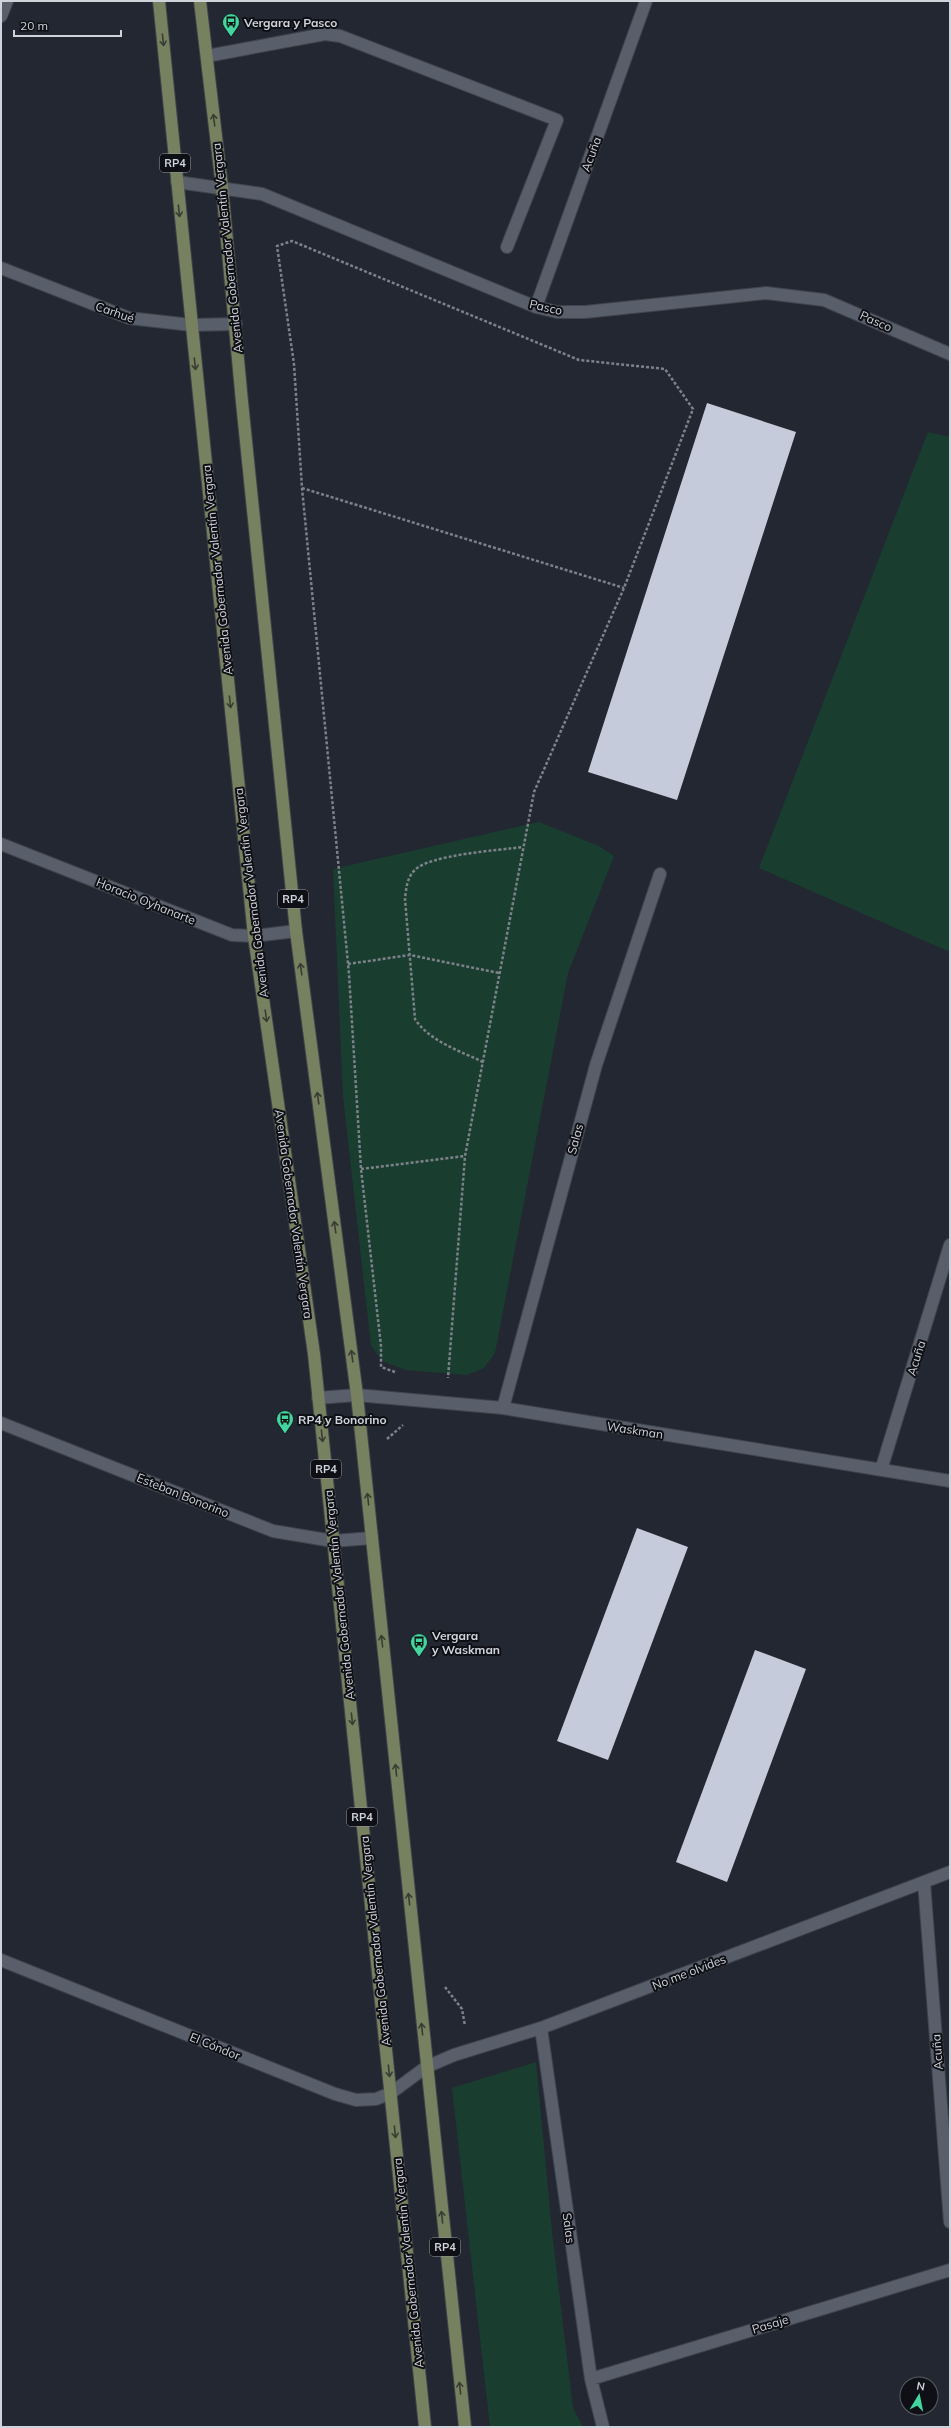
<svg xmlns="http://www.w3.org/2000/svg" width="951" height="2428" viewBox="0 0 951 2428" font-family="Mulish,sans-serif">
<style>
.green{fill:#193e2f}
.building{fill:#c5cbda}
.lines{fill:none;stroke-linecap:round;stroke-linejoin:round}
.street-casing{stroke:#3f434b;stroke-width:14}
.primary-casing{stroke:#3f434b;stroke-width:14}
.path{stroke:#7d818a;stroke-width:2.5;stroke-dasharray:3 2;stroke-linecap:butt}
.street{stroke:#595e6b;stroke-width:12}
.primary{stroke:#78815f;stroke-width:12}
.oneway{stroke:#383d33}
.labels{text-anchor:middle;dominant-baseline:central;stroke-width:4;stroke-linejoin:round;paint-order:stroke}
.shield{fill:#0e1015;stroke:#96989f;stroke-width:1}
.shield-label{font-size:11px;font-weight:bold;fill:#d0d3da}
.poi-label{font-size:12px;font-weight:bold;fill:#d0d3da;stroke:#0e1015;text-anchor:start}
.street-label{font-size:12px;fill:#d0d3da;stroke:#0e1015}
</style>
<rect width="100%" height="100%" fill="#232732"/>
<path class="green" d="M928,432L950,437V952L759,868Z
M539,822L599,846L614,856L568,973L495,1353L484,1368L467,1375L406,1370L384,1362L371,1346L343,1096L333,869Z
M536,2062L552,2232L573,2408L583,2427H490L452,2088Z"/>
<path class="building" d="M707,403L796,432L677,800L588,772Z
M637,1528L688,1547L608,1760L557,1741Z
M755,1650L806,1669L727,1882L676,1862Z"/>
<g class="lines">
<g class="street-casing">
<path id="street" d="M1,16L7,1
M207,56L325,34L340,36L557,120L507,247
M177,182L262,194L536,307L557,312H585L766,293L824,300L950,354
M1,268L129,318L191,325L236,324
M536,307L646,1
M1,844L232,935L254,936L296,931
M318,1398L357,1395L503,1408L950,1481
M503,1408L596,1065L660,874
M1,1423L273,1531L333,1541L372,1538
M881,1470L950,1245
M924,1882L950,2222
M1,1960L335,2094L356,2100L376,2099L391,2093L426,2067L454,2055L541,2028L950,1872
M541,2028L591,2379L603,2427
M591,2379L950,2270"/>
</g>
<g class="primary-casing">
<path id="primary" d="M159,1L254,936L314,1354L425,2427
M200,1L222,187L242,402L296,931L357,1395L465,2427"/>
</g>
<path class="path" d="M302,488L624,588
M348,964L410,955L499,973
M483,1062C460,1051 429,1041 415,1019L405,899C406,889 407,877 415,870C428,855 500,850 523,847
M361,1169L465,1156
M395,1372L381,1367V1346L361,1169L349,974L302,488L294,364L277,246L292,241L579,360L665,369L693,409L624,588L534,792L465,1156L448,1378
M387,1439L403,1425
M445,1987L462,2009L465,2026"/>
<use href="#street" class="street"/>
<use href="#primary" class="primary"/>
</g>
<defs><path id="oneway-shaft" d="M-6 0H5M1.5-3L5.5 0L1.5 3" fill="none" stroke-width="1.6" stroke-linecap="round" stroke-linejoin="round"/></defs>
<g class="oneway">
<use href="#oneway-shaft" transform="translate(163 40) rotate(84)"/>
<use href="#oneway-shaft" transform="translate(214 120) rotate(-97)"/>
<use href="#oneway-shaft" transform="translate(179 211) rotate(84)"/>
<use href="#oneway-shaft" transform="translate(195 364) rotate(83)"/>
<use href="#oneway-shaft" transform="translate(230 702) rotate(84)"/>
<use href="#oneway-shaft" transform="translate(301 969) rotate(-98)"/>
<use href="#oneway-shaft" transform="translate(266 1016) rotate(82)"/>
<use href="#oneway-shaft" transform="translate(318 1098) rotate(-98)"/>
<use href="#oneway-shaft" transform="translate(335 1227) rotate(-98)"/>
<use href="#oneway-shaft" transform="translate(352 1356) rotate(-98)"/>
<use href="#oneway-shaft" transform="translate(322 1436) rotate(84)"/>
<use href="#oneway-shaft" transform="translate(368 1499) rotate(-96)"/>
<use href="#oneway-shaft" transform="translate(382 1641) rotate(-96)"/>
<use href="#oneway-shaft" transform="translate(352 1719) rotate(84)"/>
<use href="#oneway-shaft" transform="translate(396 1770) rotate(-96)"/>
<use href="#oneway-shaft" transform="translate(409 1899) rotate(-96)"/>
<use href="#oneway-shaft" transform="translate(422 2029) rotate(-96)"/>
<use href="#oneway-shaft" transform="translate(389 2071) rotate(84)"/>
<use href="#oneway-shaft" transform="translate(395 2132) rotate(84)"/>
<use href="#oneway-shaft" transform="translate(442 2217) rotate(-96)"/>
<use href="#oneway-shaft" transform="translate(460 2388) rotate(-96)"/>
</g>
<defs>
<g id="bus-pin" transform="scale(0.9)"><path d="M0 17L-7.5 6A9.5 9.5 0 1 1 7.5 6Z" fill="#44d49f" stroke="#0e1015"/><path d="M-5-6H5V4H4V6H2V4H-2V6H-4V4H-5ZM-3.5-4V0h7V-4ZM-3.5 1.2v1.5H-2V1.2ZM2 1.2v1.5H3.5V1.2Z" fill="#111"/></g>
</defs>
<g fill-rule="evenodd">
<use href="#bus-pin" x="231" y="22"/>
<use href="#bus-pin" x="285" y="1419"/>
<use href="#bus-pin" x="419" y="1642"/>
</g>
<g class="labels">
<g class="shield">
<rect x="160" y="154" width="30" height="18" rx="3"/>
<rect x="278" y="890" width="30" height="18" rx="3"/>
<rect x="311" y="1460" width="30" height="18" rx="3"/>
<rect x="347" y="1808" width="30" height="18" rx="3"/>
<rect x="430" y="2238" width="30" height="18" rx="3"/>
</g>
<g class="shield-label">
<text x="175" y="163">RP4</text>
<text x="293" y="899">RP4</text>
<text x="326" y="1469">RP4</text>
<text x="362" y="1817">RP4</text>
<text x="445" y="2247">RP4</text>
</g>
<g class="poi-label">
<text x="244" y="22">Vergara y Pasco</text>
<text x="298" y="1419">RP4 y Bonorino</text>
<text x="432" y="1635">Vergara<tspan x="432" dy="14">y Waskman</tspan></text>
</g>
<g class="street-label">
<text transform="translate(591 154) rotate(-70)">Acuña</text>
<text transform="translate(227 248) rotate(-96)">Avenida Gobernador Valentín Vergara</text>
<text transform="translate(546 307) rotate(13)">Pasco</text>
<text transform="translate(115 312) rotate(19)">Carhué</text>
<text transform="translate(876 321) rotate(24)">Pasco</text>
<text transform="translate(217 570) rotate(-96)">Avenida Gobernador Valentín Vergara</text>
<text transform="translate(251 893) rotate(-97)">Avenida Gobernador Valentín Vergara</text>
<text transform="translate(146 901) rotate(22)">Horacio Oyhanarte</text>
<text transform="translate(575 1139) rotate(-75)">Salas</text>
<text transform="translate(294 1214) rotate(82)">Avenida Gobernador Valentín Vergara</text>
<text transform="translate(916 1358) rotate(-73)">Acuña</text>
<text transform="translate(635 1430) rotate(9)">Waskman</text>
<text transform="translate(183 1495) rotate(22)">Esteban Bonorino</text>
<text transform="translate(339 1595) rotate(-96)">Avenida Gobernador Valentín Vergara</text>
<text transform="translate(375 1941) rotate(-96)">Avenida Gobernador Valentín Vergara</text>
<text transform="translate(689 1972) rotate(-21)">No me olvides</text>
<text transform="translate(215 2046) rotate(22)">El Cóndor</text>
<text transform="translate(937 2052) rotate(-94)">Acuña</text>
<text transform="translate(569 2228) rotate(82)">Salas</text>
<text transform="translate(408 2263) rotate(-96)">Avenida Gobernador Valentín Vergara</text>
<text transform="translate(770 2324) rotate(-17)">Pasaje</text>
</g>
</g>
<rect width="951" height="2428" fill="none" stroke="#d0d3da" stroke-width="4"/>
<g transform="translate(919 2396) rotate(10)"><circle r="19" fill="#0e1015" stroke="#5c5e64"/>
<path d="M0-3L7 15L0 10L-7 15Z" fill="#44d49f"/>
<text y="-6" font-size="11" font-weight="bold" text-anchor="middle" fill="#d0d3da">N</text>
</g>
<path d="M14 30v6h107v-6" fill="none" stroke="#d0d3da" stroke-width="2"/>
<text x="20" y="30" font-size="12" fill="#d0d3da" stroke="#0e1015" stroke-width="3" paint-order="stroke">20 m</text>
</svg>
